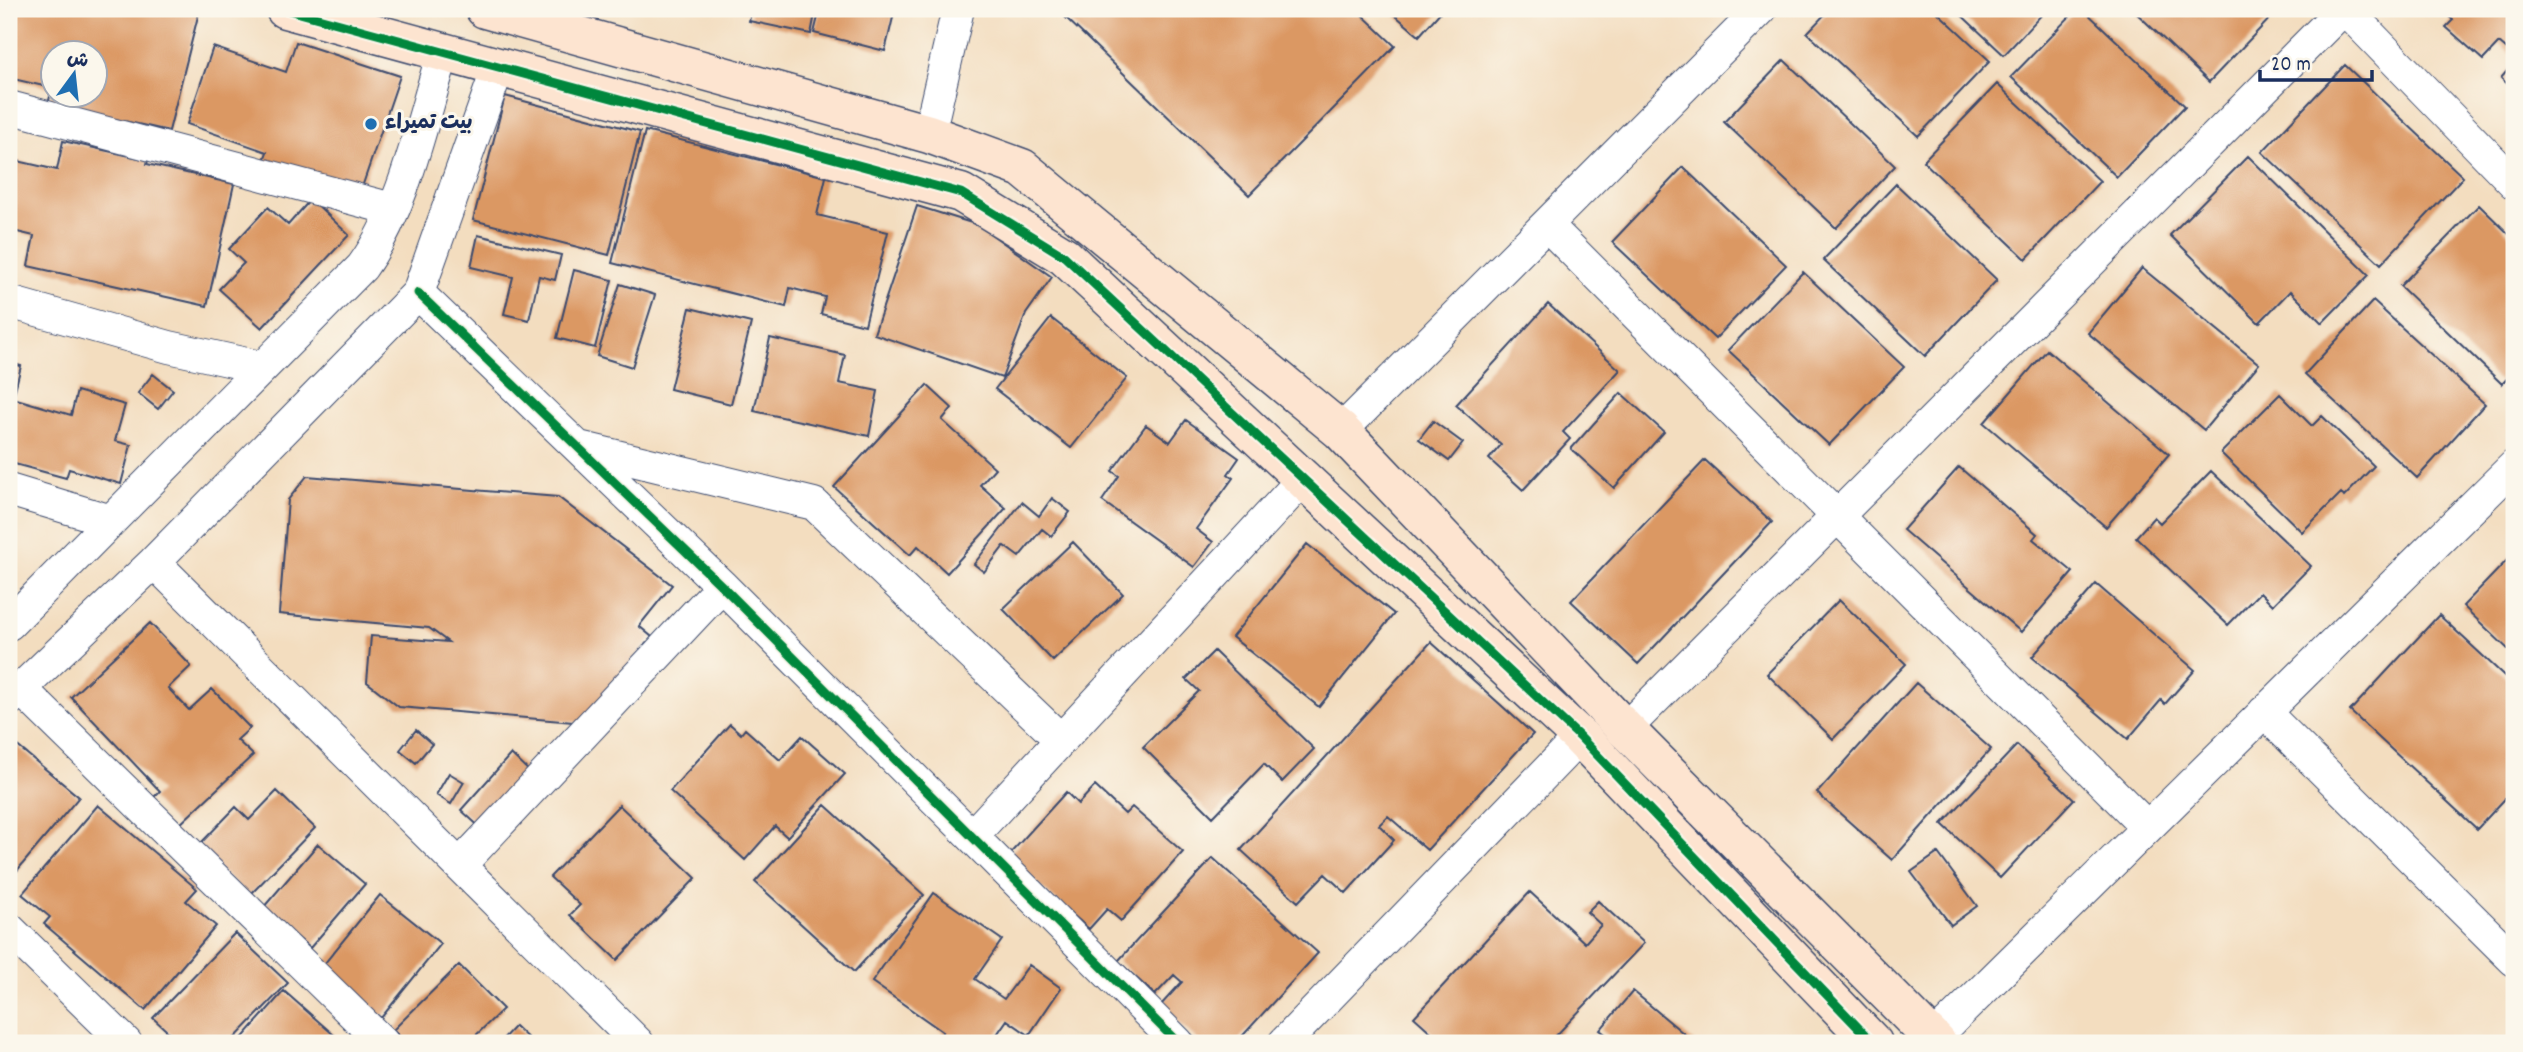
<svg xmlns="http://www.w3.org/2000/svg" width="2523" height="1052" viewBox="0 0 2523 1052" font-family="Dekko,'Playpen Sans Arabic',sans-serif">
<style>
.building{fill:#db9864}
.lines{fill:none;stroke-linecap:round;stroke-linejoin:round}
.street-casing{stroke:#3b496d;stroke-width:34}
.secondary-casing{stroke:#3b496d;stroke-width:41}
.street{stroke:#fff;stroke-width:32}
.secondary{stroke:#fde4d0;stroke-width:38}
.cycleway-casing{stroke:#fbf7ec;stroke-width:13}
.cycleway{stroke:#00873e;stroke-width:9}
.poi-dot{fill:#1f6fb2;stroke:#fbf7ec;stroke-width:2.5}
.labels{text-anchor:middle;dominant-baseline:central;stroke-width:6;stroke-linejoin:round;paint-order:stroke}
.poi-label{font-size:21px;font-weight:bold;fill:#1b2f5e;stroke:#fbf7ec;text-anchor:start}
</style>
<rect width="100%" height="100%" fill="#fbf7ec"/>
<filter id="ink" filterUnits="userSpaceOnUse"><feTurbulence type="fractalNoise" baseFrequency=".0143" numOctaves="2"/><feDisplacementMap in="SourceGraphic" scale="14" xChannelSelector="R" yChannelSelector="G"/><feConvolveMatrix kernelMatrix="1 2 1 2 8 2 1 2 1" color-interpolation-filters="sRGB"/></filter>
<filter id="wash" filterUnits="userSpaceOnUse"><feTurbulence type="fractalNoise" baseFrequency=".00686" numOctaves="4" result="noise"/><feDisplacementMap in="SourceGraphic" scale="28" xChannelSelector="R" yChannelSelector="G"/><feGaussianBlur stdDeviation="1.57" result="paint"/><feColorMatrix in="noise" values="0 0 0 0 0 0 0 0 0 0 0 0 0 0 0 0 0 1.4 0 .05"/><feComposite in="paint" operator="in"/></filter>
<g filter="url(#wash)">
<rect width="100%" height="100%" fill="#f3ddbf"/>
<g id="blocks">
<path class="building" d="M9,9H186L199,12L169,131L48,104L52,89V94H94V52H52V88L9,78Z
M816,9L811,34L749,21L751,13L739,10Z
M820,9H895L885,51L814,33Z
M1065,9H1356L1395,46L1249,195L1061,13Z
M1388,9H1443L1419,36Z
M1830,9H1934L1990,61L1918,136L1807,33Z
M1955,9H2047L2004,55Z
M2077,9H2083L2185,106L2117,177L2011,77Z
M2132,9H2279L2209,82Z
M2440,9H2514V56L2499,43L2483,60L2446,27L2453,20Z
M296,42L400,76L360,193L264,160L267,152L187,124L213,47L286,72Z
M1784,60L1895,166L1836,228L1724,122Z
M2514,63V90L2501,78Z
M2345,65L2463,177L2381,264L2262,152Z
M1997,84L2100,181L2026,259L1923,161Z
M505,96L640,132L609,255L473,220Z
M645,131L826,177L817,215L888,232L865,325L821,314L825,297L790,288L786,307L612,263Z
M63,141L148,160L147,164L234,184L207,306L28,266L34,236L9,230V159L57,170Z
M2248,156L2369,275L2322,323L2290,291L2259,323L2170,235Z
M1683,167L1786,265L1715,339L1612,242Z
M1896,184L1997,280L1925,356L1823,260Z
M311,199L349,235L262,328L219,289L244,263L229,249L268,207L288,225Z
M2479,205L2514,239V371L2502,384L2400,286Z
M917,206L978,225L1052,277L1026,314L1002,378L874,334Z
M478,235L561,255L555,280L539,276L529,320L504,314L513,277L471,267Z
M2142,268L2259,364L2204,430L2088,333Z
M574,270L612,280L595,348L557,338Z
M1803,272L1904,367L1829,445L1728,350Z
M620,284L655,295L632,367L597,356Z
M2373,301L2485,404L2417,478L2305,374Z
M1548,304L1620,370L1563,432L1570,439L1523,490L1489,459L1501,445L1456,405Z
M690,308L751,323L731,404L670,389Z
M1051,318L1127,378L1071,448L995,389Z
M770,338L845,355L839,383L878,391L869,436L754,411Z
M2047,350L2169,454L2106,527L1984,423Z
M9,363L21,366L13,398L71,415L77,391L125,405L115,441L131,445L121,484L69,469L66,478L11,463L9,467Z
M153,374L173,390L158,409L138,393Z
M927,385L952,408L942,420L995,468L980,485L1006,508L947,573L918,546L910,555L834,487Z
M1621,393L1664,432L1614,488L1571,449Z
M2280,394L2312,426L2322,416L2374,466L2344,497L2341,493L2302,532L2221,453Z
M1186,420L1239,458L1228,474L1233,478L1196,529L1213,542L1194,567L1102,501L1119,476L1112,471L1146,425L1170,442Z
M1433,421L1463,443L1449,461L1419,439Z
M1705,460L1772,522L1638,664L1571,601Z
M1959,467L2037,534L2033,539L2073,572L2021,632L1903,530Z
M2211,471L2311,566L2273,605L2260,592L2228,625L2136,537L2154,517L2160,523Z
M307,476L558,497L672,585L639,626L652,637L585,723L399,707L367,682L371,636L448,642L429,628L279,614L288,500Z
M1052,498L1070,512L1051,536L1042,529L1019,557L1004,546L984,572L974,564L1022,502L1039,516Z
M1073,542L1123,594L1053,661L1003,609Z
M1307,544L1394,614L1319,707L1232,637Z
M2514,553V655L2463,606Z
M2096,584L2195,670L2165,704L2161,700L2128,739L2032,657Z
M1839,600L1906,664L1833,739L1767,674Z
M2439,615L2514,685V789L2477,829L2350,711Z
M150,623L191,666L168,688L189,710L212,689L250,728L237,740L253,755L178,826L152,799L160,791L71,697Z
M1431,642L1533,734L1427,850L1388,816L1379,825L1394,840L1346,893L1325,874L1298,902L1241,850Z
M1214,651L1314,749L1282,782L1264,764L1213,817L1143,747L1199,691L1186,679Z
M1916,683L1991,749L1892,860L1817,793Z
M730,724L741,734L745,729L780,760L802,736L845,774L787,837L775,826L745,860L670,791Z
M416,730L432,744L416,763L400,750Z
M9,739L79,797L15,873L9,868Z
M2017,745L2074,799L2000,878L1942,824Z
M511,754L533,775L483,830L461,810Z
M449,773L464,782L451,804L436,795Z
M1095,786L1125,814L1132,807L1183,852L1121,921L1107,909L1089,929L1007,857L1066,792L1078,804Z
M277,791L315,828L248,897L197,847L236,807L249,820Z
M98,805L197,889L186,901L216,926L145,1010L44,924L50,917L22,894Z
M619,805L696,878L617,960L570,915L580,905L550,877Z
M825,805L924,895L854,972L755,882Z
M318,844L365,884L310,948L263,908Z
M1938,853L1977,906L1951,925L1911,872Z
M1213,858L1318,953L1236,1043H1201L1160,1006L1182,982L1174,975L1155,995L1118,961Z
M1530,892L1585,943L1601,925L1587,912L1598,901L1644,943L1549,1043H1443L1414,1017Z
M934,893L1002,940L975,979L1004,999L1029,965L1061,988L1029,1035L1007,1020L991,1043H934L943,1032L872,982Z
M380,895L441,944L381,1018L320,969Z
M235,933L288,983L230,1043H180L153,1018Z
M459,965L503,1009L468,1043H406L393,1030Z
M284,991L343,1043H238Z
M1633,991L1695,1043H1617L1600,1030Z
M515,1026L533,1043H499Z"/>
</g>
</g>
<g filter="url(#ink)">
<use href="#blocks" fill-opacity="0" stroke="#3b496d" stroke-width="2"/>
<g class="lines">
<g class="street-casing">
<path id="street" d="M2345,9L2514,183
M9,107L392,209
M929,134L958,9
M1547,225L2147,827
M418,293L722,586L1178,1043
M9,302L169,347L260,367
M1341,431L1761,9
M579,447L814,504L1061,740
M9,490L108,520
M154,562L638,1043
M9,624L362,267C405,208 422,119 444,50
M21,689L383,1043
M9,700L154,562L418,293L499,65
M2264,712L2514,960
M1625,729L2343,9
M972,836L1305,477
M461,864L722,586
M9,929L126,1043
M1933,1039L2514,466
M1284,1043L1580,737"/>
</g>
<g class="secondary-casing">
<path id="secondary" d="M285,9L961,193L1064,256L1580,737L1873,1043
M485,9L929,134L1022,168L1341,431L1625,729L1937,1043"/>
</g>
<use href="#street" class="street"/>
<use href="#secondary" class="secondary"/>
<g class="cycleway-casing">
<path id="cycleway" d="M285,9L961,193L1064,256L1580,737L1873,1043
M418,293L722,586L1178,1043"/>
</g>
<use href="#cycleway" class="cycleway"/>
</g>
</g>
<circle class="poi-dot" cx="371" cy="124" r="7"/>
<g class="labels">
<g class="poi-label">
<text x="385" y="124">بيت تميراء</text>
</g>
</g>
<rect width="2523" height="1052" fill="none" stroke="#fbf7ec" stroke-width="35"/>
<g transform="translate(74 74) rotate(15)"><circle r="33" fill="#fbf7ec" stroke="#a1a7b3" stroke-width="2"/>
<path d="M0-5L12 26L0 18L-12 26Z" fill="#1f6fb2"/>
<text y="-10" font-size="19" font-weight="bold" text-anchor="middle" fill="#1b2f5e">ش</text>
</g>
<path d="M2260 70v10h112v-10" fill="none" stroke="#1b2f5e" stroke-width="3.5"/>
<text x="2271" y="70" font-size="21" fill="#1b2f5e" stroke="#fbf7ec" stroke-width="5" paint-order="stroke">20 m</text>
</svg>
